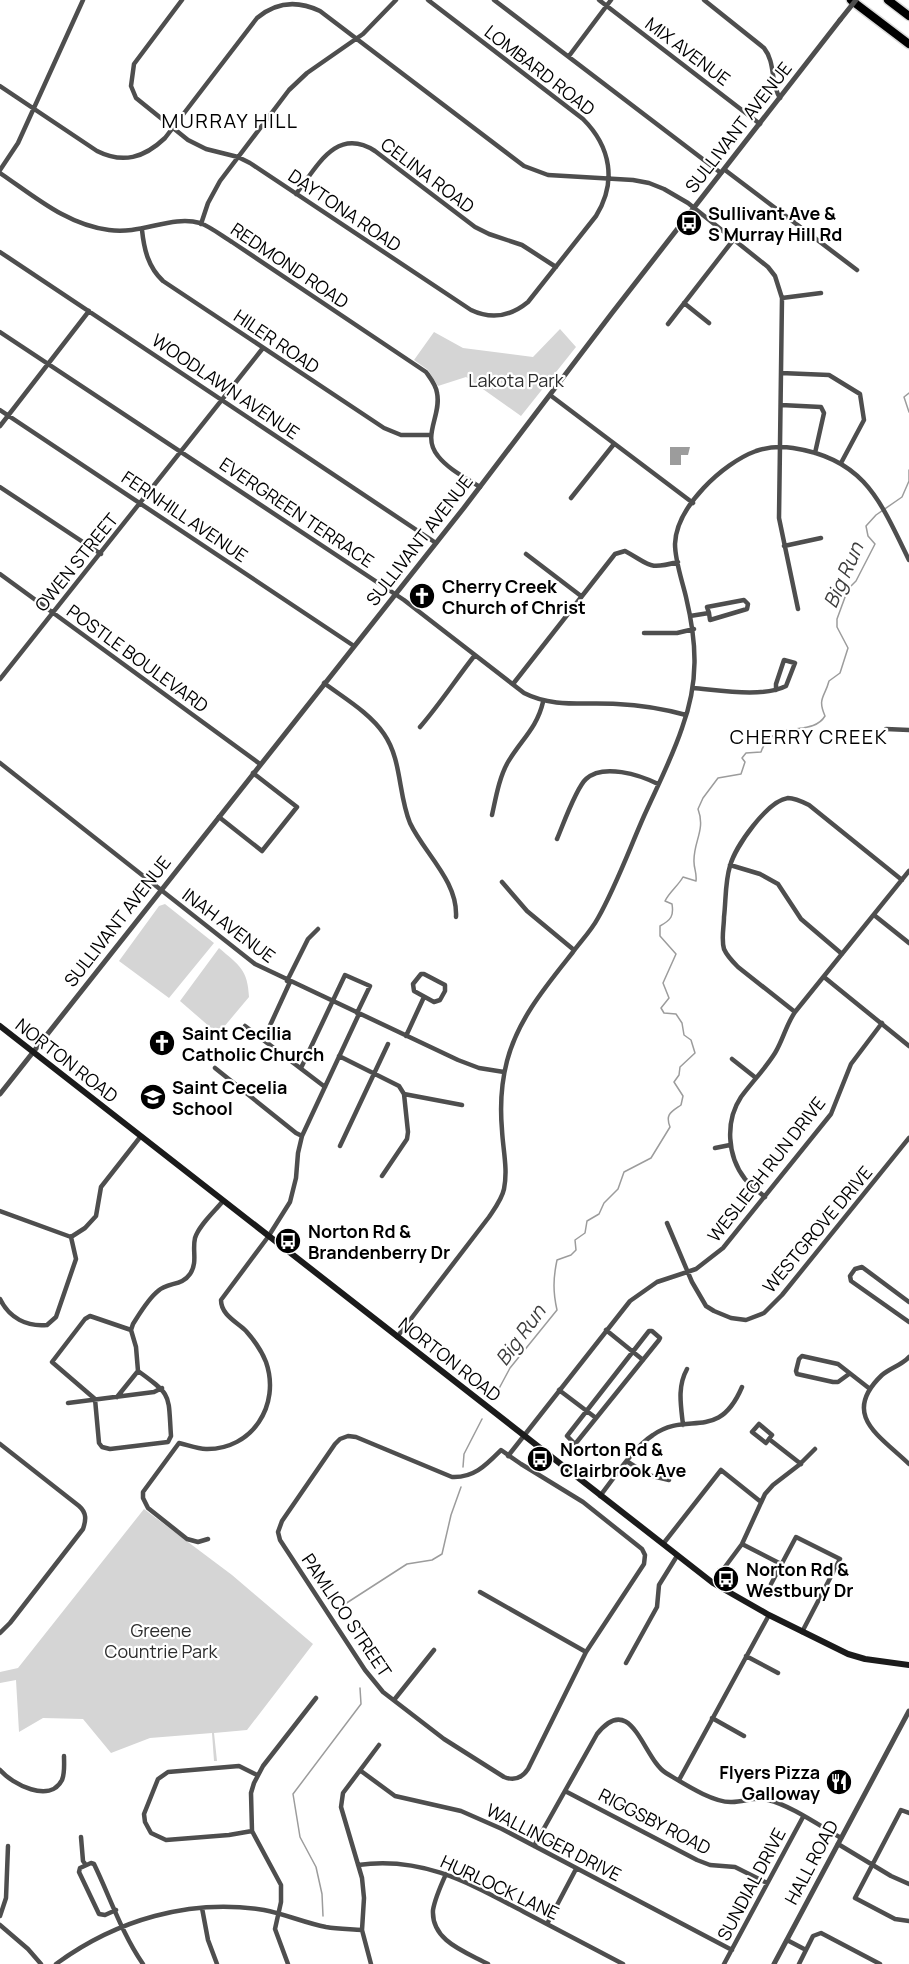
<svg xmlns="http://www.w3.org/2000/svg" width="909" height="1964" viewBox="0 0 909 1964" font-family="Manrope,sans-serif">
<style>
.green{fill:#d5d5d5}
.water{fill:#9c9c9c}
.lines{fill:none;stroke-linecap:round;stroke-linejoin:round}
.stream{stroke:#9c9c9c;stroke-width:1.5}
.motorway-casing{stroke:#dbdbdb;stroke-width:11}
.minor{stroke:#4e4e4e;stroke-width:4.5}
.tertiary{stroke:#4e4e4e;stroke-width:5}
.secondary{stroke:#1b1b1b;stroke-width:6}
.motorway{stroke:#000;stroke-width:8}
.tertiary-bridge{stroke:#4e4e4e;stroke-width:5}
.labels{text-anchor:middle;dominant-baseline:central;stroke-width:4.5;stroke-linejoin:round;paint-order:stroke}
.street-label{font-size:18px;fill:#000;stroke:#fff}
.poi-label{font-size:18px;font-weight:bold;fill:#000;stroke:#fff;text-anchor:start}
.park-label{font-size:18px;fill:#2c2c2c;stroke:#fff}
.neighbourhood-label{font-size:20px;letter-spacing:1.5px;fill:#000;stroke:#fff}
.water-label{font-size:20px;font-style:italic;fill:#3d3d3d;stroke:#fff}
</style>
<rect width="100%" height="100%" fill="#fff"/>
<path class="green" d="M560,329L576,347L521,416L466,377L438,386L428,370L414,360L434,332L463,348L533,357Z
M165,904L214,943L169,998L119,961L159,906Z
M219,948C239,965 248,970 249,997L218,1034L180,1001Z
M144,1509L232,1575L313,1644L247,1730L214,1733L217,1761H214L212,1733L150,1738L111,1753L83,1719L43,1718L19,1732L16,1680L0,1683V1672L18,1668Z"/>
<path class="water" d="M670,447H690L688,455H681V465H670Z"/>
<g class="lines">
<path class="stream" d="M909,393L904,397L909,412
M495,1396L510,1368L557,1310C553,1292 553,1279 557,1260L571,1255L576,1250L575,1240L585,1233L587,1221L599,1214L604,1203L618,1189L624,1172L651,1158L670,1127C665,1114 671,1112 681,1105L683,1096L674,1082L679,1075L680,1067L695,1053L691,1040L684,1035L682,1023L676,1014L664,1013L661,1008L669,998L663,983L676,954L660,936V926C671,920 674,916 672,904L665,901C670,891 678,886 683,877L696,881C697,873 694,869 694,862C693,842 706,830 698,809L703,798L718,778L741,774L745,762L742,758L746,753L761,752C772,718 812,738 825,716C817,698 825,697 829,681L840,673L848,648L837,627V619L848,589L856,581L875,544L868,536L866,526L876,515L902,497L909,481V470
M463,1467L464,1454L482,1419
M339,1613L345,1604L407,1564L432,1560L442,1554L451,1515L461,1487
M323,1916L322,1894L316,1867L300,1837L293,1794L361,1704L360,1688"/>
<g class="motorway-casing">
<path id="motorway" d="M851,0L909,44
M888,0L909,16"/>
</g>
<path class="minor" d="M182,0L134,64L131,86L136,98L188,140L206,149L238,157L250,163L471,310C492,320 511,316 528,302L596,216C617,182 611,147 583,119L428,0
M494,0L721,173
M599,0L760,124
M704,0L764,48C776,63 770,83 780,98
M569,56L611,0
M0,86L97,151C123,164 144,158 165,138L257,18C276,2 297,0 320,11L524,166L548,175L633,180L649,183L664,189L688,203L768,267L775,276L782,298L779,518L798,609
M0,170L18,143L83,0
M725,170L857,270
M0,173C34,196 67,225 109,230C141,235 171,215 200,223C211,227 222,236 232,242L426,372C431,379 436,385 437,393C442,415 421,436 438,456C448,469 466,478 480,487
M296,194C317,167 336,126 375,151L475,227L489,234L522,245L556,267
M201,224L208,203L220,181L289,90L307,73L363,34L396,0
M142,230C144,249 148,267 163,281L384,428L401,435H431
M0,252L436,543
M782,298L821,293
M684,303L709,323
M668,324L734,239
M0,332L404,600L524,693C553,708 585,702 617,704C640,705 664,709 686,715
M781,373L829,375L860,394L864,420L841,463
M550,395L693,503
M781,405L821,407L824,413L815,453
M0,410L354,646
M0,426L89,311
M0,487L101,554
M571,498L614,444
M784,546L821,538
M526,554L581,596
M0,574L260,764
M690,616L709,613L710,620L747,609L748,604L744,600L707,607L709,613
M644,633H677L694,629
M0,679L263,348
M324,683C344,698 370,713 384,734C402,760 398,794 410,823C424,853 458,881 456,917
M513,684L615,554L625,551C651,565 647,570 678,562
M693,688C718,690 763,698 786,686L795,663L784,660L776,684V690
M420,727C440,704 456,679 475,655
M886,729L909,730
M0,763L255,964L458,1060L479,1068L504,1072
M492,815C496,797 499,778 508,762C521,740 537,728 543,702
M219,817L262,851L297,807L253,773
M557,839C563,825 576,788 586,779C603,763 640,775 658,784
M730,865L760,874L778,884L801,919L842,954
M502,882L527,911L574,950
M874,915L909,943
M421,974H424L445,985V991L440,1000L434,1002L414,991L413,984Z
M824,977L909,1046
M287,981L308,939L318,929
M795,1012L738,967C732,961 727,956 724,949C721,939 724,927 724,917C726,900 725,882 730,866C735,847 767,801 788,798C795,798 803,802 809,805L902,880
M245,1026L325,1087
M267,1032L290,982
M406,1036L424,997
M339,1056L399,1086L404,1094L408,1132L407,1139L382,1176
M732,1059L756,1078
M215,1068L296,1133L302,1136
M301,1068L345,975L370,986L357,1013
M404,1094L462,1105
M340,1146L388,1044
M715,1148L730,1145
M765,1197C758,1191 751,1186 745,1179C727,1156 725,1121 741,1097C752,1082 765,1069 775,1053C783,1040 786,1025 795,1012L909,871
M0,1211L71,1237L76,1259L56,1317L47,1325C27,1327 9,1318 0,1299
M667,1223L692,1282L706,1306L714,1311L731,1318L746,1320L764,1313L782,1295L909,1138
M71,1237L85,1228L96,1216L101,1187L141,1136
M909,1302L862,1267L855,1269L850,1276L851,1281L909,1322
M131,1330L133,1324C140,1313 148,1299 158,1291C168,1282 182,1286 190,1274C198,1262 192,1251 195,1238C199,1225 215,1211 223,1201
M606,1330L643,1360
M649,1331H652L660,1338L659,1340L576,1443H574L567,1436Z
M397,1337L489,1217C495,1208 502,1199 504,1189C508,1169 503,1150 502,1130C500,1107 501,1084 507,1061C518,1019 546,986 573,952C581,941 591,931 598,918C616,886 629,850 644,816C657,787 672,758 682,728C699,682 697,643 686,597C682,580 675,561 675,544C676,507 723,463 756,451C768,447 780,446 793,448C865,459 880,501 909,560
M909,1357C902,1365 890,1368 882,1375C840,1415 880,1436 909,1464
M849,1374L838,1382H833L797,1374L796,1371L799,1359L802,1356L838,1364L870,1389
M559,1390L596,1418
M117,1397L138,1371L136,1347L131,1330
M95,1399L99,1443L102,1447L110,1449L168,1442L171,1436C168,1394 173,1396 138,1371
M95,1399L52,1362L85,1319L90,1316L131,1330
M68,1403L154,1392L162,1388
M759,1424L772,1435L766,1443L752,1432Z
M683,1425C681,1406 677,1387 687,1369
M348,1436L356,1437L452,1477C474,1478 486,1465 501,1450L521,1464L583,1502L642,1549L645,1555L644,1564L586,1652L528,1769C522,1778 514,1781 504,1777L444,1739L383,1692L365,1670L280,1540L278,1532L282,1521L335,1444L340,1439Z
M769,1439L801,1464
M0,1444L79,1506C87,1513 86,1520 83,1529L10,1623L0,1633
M508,1456L630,1301L657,1282L696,1269L723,1248L831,1114L851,1064L882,1023
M628,1462L648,1475L669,1480
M600,1496C615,1477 633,1448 653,1435C688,1410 718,1443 742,1387
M208,1539L198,1542L187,1539L148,1508L143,1498V1492L179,1443C188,1445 197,1449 206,1449C252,1450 281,1405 266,1362C262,1352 254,1340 246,1331C237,1322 221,1315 221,1300L268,1237L290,1202L296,1178L298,1153L302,1136L359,1014
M663,1544L721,1470L761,1502
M742,1544L781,1564
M713,1583L742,1544L765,1494L773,1485L799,1465L815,1449
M771,1584L796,1537L840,1559L802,1632
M480,1592L586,1652
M746,1656L778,1673
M626,1663L657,1607L659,1585L677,1556
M394,1700L434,1650
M712,1718L744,1736
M0,1770C12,1784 50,1804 62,1780C65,1773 64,1764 64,1756
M361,1771L395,1796L461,1811L502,1829L732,1950
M679,1780L769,1615
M565,1791L697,1860L710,1865L735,1867L767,1883
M909,1813L901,1810L855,1898L895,1919L909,1921
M252,1831L229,1835L166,1840L151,1833L145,1822L144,1814L158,1779L168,1772L239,1766L257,1775
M81,1837L83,1861L86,1865
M838,1844L891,1876L909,1884
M534,1846L597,1734C632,1690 643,1759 666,1773C683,1783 713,1803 732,1802C745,1802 755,1796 768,1800C790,1805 820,1826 841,1838
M358,1865C423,1856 469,1883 524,1912C557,1929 590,1947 623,1964
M446,1874C441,1885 435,1898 433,1910C431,1941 466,1952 488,1964
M202,1908L208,1940L217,1964
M116,1910L105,1915L99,1914L79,1872L80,1868L91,1863L94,1864C110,1897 122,1934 143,1964
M0,1916L6,1898L8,1846
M547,1924L576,1869
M0,1925L28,1949L41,1964
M787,1940L806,1950
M56,1964C116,1920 190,1898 264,1910C285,1914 305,1923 326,1927C338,1929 350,1929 362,1930
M288,1964L275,1929L281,1902V1885L252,1831L251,1793L254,1783L263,1766L316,1698
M371,1964L362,1930L364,1898L362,1878L341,1807L343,1793L379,1745
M724,1964L803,1817
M799,1964L813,1936L821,1933L880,1964"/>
<path class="tertiary" d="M0,1094L463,509L612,313L840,20
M774,1964L909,1711"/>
<path class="secondary" d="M0,1026L713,1583L769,1615L848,1654L865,1659L909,1665"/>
<use href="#motorway" class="motorway"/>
<path class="tertiary-bridge" d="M840,20L856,0"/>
</g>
<defs>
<g id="bus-disc" transform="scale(1.35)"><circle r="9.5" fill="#000" stroke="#fff"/><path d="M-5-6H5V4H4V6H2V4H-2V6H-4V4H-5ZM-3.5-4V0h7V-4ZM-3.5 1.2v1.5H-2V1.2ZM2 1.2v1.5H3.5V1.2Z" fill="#fff"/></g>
<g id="church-disc" transform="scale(1.35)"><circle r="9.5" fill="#000" stroke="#fff"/><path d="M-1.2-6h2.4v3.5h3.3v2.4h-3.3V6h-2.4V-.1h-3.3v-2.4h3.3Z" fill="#fff"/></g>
<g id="school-disc" transform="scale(1.35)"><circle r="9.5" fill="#000" stroke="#fff"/><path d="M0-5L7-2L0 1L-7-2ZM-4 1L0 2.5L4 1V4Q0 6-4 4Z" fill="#fff"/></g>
<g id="restaurant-disc" transform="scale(1.35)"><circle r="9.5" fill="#000" stroke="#fff"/><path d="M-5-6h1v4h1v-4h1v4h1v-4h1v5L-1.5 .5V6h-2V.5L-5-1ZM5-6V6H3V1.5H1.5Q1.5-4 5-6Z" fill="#fff"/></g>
</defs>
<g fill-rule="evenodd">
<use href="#bus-disc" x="689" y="223"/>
<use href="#church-disc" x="422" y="596"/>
<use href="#church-disc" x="162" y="1043"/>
<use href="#school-disc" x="153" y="1097"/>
<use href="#bus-disc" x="288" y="1241"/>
<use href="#bus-disc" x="540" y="1459"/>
<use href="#bus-disc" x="726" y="1579"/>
<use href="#restaurant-disc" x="839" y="1782"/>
</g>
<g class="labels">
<g class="street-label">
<text transform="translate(688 51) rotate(37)">MIX AVENUE</text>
<text transform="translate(540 70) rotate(38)">LOMBARD ROAD</text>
<text transform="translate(738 127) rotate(-52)">SULLIVANT AVENUE</text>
<text transform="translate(428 175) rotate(37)">CELINA ROAD</text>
<text transform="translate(345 210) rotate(34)">DAYTONA ROAD</text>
<text transform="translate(290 265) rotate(34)">REDMOND ROAD</text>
<text transform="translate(277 341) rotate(34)">HILER ROAD</text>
<text transform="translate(226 386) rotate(34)">WOODLAWN AVENUE</text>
<text transform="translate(297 512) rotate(34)">EVERGREEN TERRACE</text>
<text transform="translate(185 516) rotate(34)">FERNHILL AVENUE</text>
<text transform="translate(419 540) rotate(-52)">SULLIVANT AVENUE</text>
<text transform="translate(76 562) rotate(-51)">OWEN STREET</text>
<text transform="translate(138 658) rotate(36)">POSTLE BOULEVARD</text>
<text transform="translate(117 921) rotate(-52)">SULLIVANT AVENUE</text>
<text transform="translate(229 925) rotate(37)">INAH AVENUE</text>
<text transform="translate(67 1060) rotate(38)">NORTON ROAD</text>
<text transform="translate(766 1169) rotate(-52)">WESLIEGH RUN DRIVE</text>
<text transform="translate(817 1229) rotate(-50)">WESTGROVE DRIVE</text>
<text transform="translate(450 1359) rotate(38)">NORTON ROAD</text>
<text transform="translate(347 1615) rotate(56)">PAMLICO STREET</text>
<text transform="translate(655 1821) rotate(27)">RIGGSBY ROAD</text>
<text transform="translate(554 1842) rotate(27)">WALLINGER DRIVE</text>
<text transform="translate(811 1862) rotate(-62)">HALL ROAD</text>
<text transform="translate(751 1884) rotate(-62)">SUNDIAL DRIVE</text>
<text transform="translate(500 1887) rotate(25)">HURLOCK LANE</text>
</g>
<g class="poi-label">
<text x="708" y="213">Sullivant Ave &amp;<tspan x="708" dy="21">S Murray Hill Rd</tspan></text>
<text x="442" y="586">Cherry Creek<tspan x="442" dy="21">Church of Christ</tspan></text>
<text x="182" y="1033">Saint Cecilia<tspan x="182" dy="21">Catholic Church</tspan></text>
<text x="172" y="1087">Saint Cecelia<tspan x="172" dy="21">School</tspan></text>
<text x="308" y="1231">Norton Rd &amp;<tspan x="308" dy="21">Brandenberry Dr</tspan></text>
<text x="560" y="1449">Norton Rd &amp;<tspan x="560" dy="21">Clairbrook Ave</tspan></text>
<text x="746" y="1569">Norton Rd &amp;<tspan x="746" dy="21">Westbury Dr</tspan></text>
<text x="820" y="1772" text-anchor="end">Flyers Pizza<tspan x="820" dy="21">Galloway</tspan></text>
</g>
<g class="park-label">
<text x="516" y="380">Lakota Park</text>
<text x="161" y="1630">Greene<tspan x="161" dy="21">Countrie Park</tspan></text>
</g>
<g class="neighbourhood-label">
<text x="230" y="120">MURRAY HILL</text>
<text x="809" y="736">CHERRY CREEK</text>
</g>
<g class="water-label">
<text transform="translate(843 575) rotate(-66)">Big Run</text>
<text transform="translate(520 1335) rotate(-54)">Big Run</text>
</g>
</g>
</svg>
